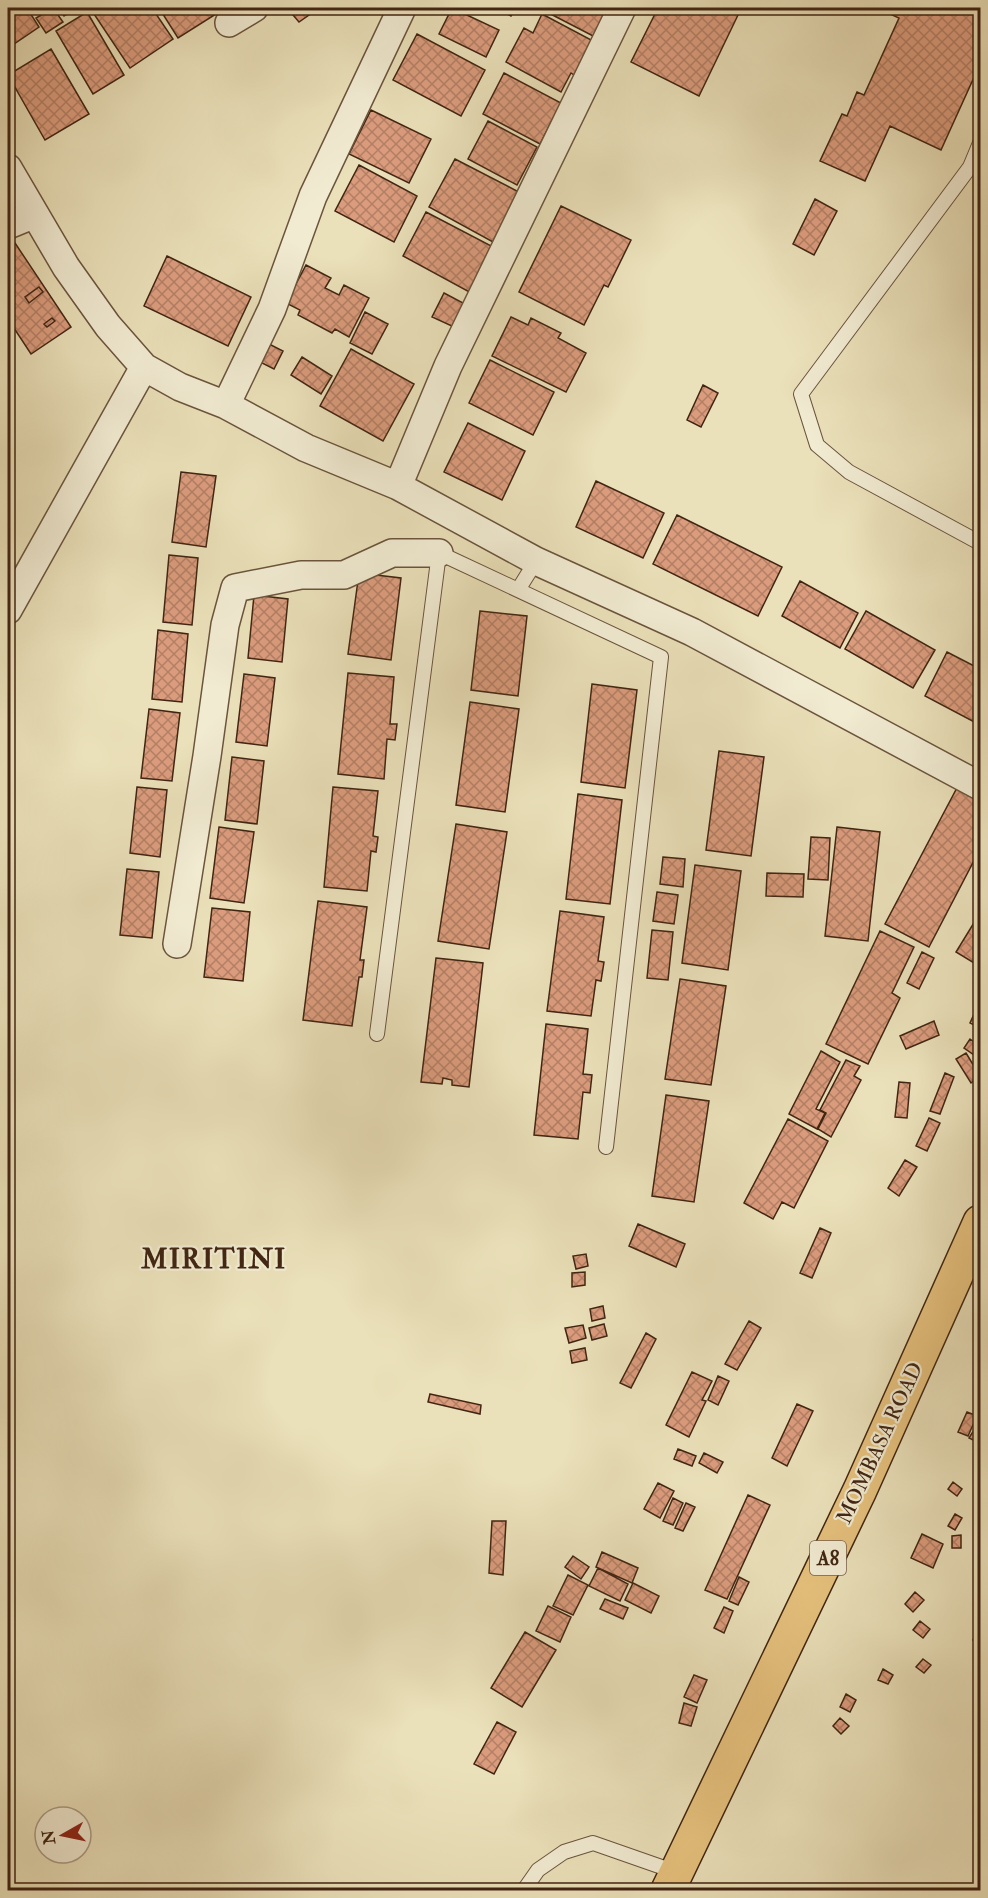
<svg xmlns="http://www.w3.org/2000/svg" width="988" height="1898" viewBox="0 0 988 1898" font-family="'IM FELL Double Pica',serif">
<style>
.building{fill:url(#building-cross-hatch);stroke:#412512;stroke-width:1.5;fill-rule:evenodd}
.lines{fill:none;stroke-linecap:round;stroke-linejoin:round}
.service-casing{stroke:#6b543c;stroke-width:16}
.minor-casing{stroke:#6b543c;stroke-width:30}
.trunk-casing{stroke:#412512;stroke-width:36}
.service{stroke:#f1ebd2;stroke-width:14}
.minor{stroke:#f1ebd2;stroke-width:27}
.trunk{stroke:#e5c07c;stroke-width:33}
.labels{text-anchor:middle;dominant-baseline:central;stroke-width:4.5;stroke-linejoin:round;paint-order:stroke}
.shield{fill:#f1ebd2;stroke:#76604c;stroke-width:1.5}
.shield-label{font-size:20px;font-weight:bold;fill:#412512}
.street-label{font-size:21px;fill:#412512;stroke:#f1ebd2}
.district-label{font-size:27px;font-weight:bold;letter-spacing:1.5px;fill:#412512;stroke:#f1ebd2}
</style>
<defs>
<pattern id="building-cross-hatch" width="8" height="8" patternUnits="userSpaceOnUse" patternTransform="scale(1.5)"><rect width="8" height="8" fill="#db9c7d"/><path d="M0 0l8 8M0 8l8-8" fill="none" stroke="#b37f65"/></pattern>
</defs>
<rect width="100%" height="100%" fill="#eae0b9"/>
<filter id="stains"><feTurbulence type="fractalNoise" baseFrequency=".00333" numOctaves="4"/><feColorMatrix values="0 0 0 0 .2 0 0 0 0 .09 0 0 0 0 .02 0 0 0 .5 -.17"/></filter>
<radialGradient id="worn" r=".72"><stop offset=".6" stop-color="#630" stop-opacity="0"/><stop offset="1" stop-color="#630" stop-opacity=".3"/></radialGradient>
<path class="building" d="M8,8H27L39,27L8,48Z
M53,8L63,22L46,33L36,18Z
M59,8H77L64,16Z
M90,8H152L173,39L130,68Z
M159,8H212L216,14L178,38Z
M287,8H319L299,22Z
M452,8L499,30L486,57L439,34Z
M495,8H523L521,12L515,9L511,16Z
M539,8H611L595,37Z
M658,8H727L739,13L699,96L631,62Z
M877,8H980V64L941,150L890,126L865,181L820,161L842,114L847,116L857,92L864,95L899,18Z
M87,12L124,75L93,94L56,31Z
M542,14L595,42L577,77L571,73L561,92L506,62L524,28L533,33Z
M417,34L485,70L461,116L393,80Z
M51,49L89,114L45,140L8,75Z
M504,73L561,103L540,144L483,114Z
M371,110L431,139L409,183L349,154Z
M488,121L537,147L517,185L468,159Z
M455,159L519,192L493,242L429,207Z
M359,165L417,196L394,242L335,211Z
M815,199L837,211L814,255L793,244Z
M561,206L631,240L608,287L604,285L584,325L519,292Z
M426,212L497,249L473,294L403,256Z
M15,243L71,327L31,354L8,319V248ZM39,287L43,292L29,303L25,297ZM52,318L55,321L47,327L44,324Z
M167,256L251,297L228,346L144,306Z
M306,265L331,278L325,288L339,295L344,285L369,298L349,337L335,329L332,333L298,315L300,310L286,303Z
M39,287L43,292L29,303L25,297Z
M444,293L465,304L454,327L432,317Z
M365,312L388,324L372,354L350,343Z
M511,317L528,325L531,318L561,333L558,338L586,353L566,392L492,356Z
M52,318L55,321L47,327L44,324Z
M269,344L283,351L274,369L260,362Z
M351,349L414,384L383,441L320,406Z
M302,357L332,376L321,394L291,375Z
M490,360L554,392L533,435L469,403Z
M703,385L718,393L701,427L687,420Z
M468,423L525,451L502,500L444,472Z
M181,472L216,476L206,547L172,542Z
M596,481L664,513L643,558L576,527Z
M677,515L782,567L758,616L653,564Z
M169,555L198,558L192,625L163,622Z
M359,573L401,578L391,660L348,654Z
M800,581L858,613L840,648L782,616Z
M254,595L288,599L282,662L248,658Z
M480,611L527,616L518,696L471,690Z
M866,611L935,650L913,688L845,649Z
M158,630L188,634L182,702L152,699Z
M947,652L980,669V725L925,696Z
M348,673L394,677L390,724H397L395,740L387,739L384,779L338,774Z
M244,674L275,678L267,746L236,742Z
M592,684L637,690L625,788L581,782Z
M470,702L519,709L505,812L456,805Z
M149,709L180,713L172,781L141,778Z
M719,751L764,757L751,856L706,850Z
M232,757L264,761L257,824L225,820Z
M959,784L980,796V849L929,947L885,924Z
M137,787L167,790L160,857L130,853Z
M333,787L378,791L373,836L378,837L376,852L371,851L367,891L324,887Z
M578,794L622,800L610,904L566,899Z
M456,824L507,832L489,949L438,941Z
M219,827L254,832L244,903L210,898Z
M837,827L880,832L868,941L825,936Z
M811,837L830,838L828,880L808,879Z
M663,857L685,859L683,887L660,884Z
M695,865L741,871L728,970L682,963Z
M127,869L159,872L152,938L120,935Z
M767,873L804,874L803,897L766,896Z
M657,892L678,895L674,924L653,921Z
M318,901L367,907L360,960H364L362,977H359L352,1026L303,1020Z
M212,908L250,912L243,981L204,977Z
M560,911L604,917L598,961L604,962L601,981L596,980L591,1016L547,1011Z
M980,913V951L974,963L956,952Z
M652,930L673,932L668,980L647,978Z
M880,931L914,947L892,993L900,998L868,1064L826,1044Z
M922,952L934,958L919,989L907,983Z
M436,958L483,963L469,1087L452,1085V1080L443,1078L442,1084L421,1082Z
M680,979L726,986L711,1085L665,1079Z
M980,1001V1028L970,1023Z
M934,1021L939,1035L906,1049L900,1036Z
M546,1024L588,1029L583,1074L592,1075L590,1093L583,1092L578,1139L534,1135Z
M970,1039L980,1046V1059L964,1048Z
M821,1051L840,1062L816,1109L825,1113L817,1129L789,1114Z
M966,1053L980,1076L971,1083L956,1059Z
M846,1060L860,1066L854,1076L861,1080L831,1137L818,1129L826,1113L820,1110Z
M945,1073L954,1077L940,1114L930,1111Z
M899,1082L910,1083L907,1118L895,1117Z
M666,1095L709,1101L694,1202L652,1196Z
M929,1118L940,1123L927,1151L916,1146Z
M788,1119L828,1141L794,1208L782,1202L773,1219L744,1203Z
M905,1160L917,1167L899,1196L888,1188Z
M638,1224L685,1244L676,1267L629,1246Z
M820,1228L831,1233L812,1278L800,1273Z
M586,1254L588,1266L576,1269L573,1256Z
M585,1272V1285L572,1287V1273Z
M603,1306L605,1318L592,1321L590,1309Z
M749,1321L761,1328L737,1370L725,1364Z
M604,1324L607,1336L592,1340L589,1328Z
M583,1325L586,1338L569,1343L565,1328Z
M646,1333L656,1339L631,1388L620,1383Z
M585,1348L587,1360L572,1363L570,1351Z
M692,1372L712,1381L702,1400L706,1401L689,1437L666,1425Z
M718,1376L729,1381L718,1405L708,1400Z
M430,1394L481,1405L480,1414L428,1402Z
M797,1404L813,1411L787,1466L772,1458Z
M967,1412L977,1416L968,1436L958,1432Z
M974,1430L980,1433L977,1442L969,1438Z
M678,1449L696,1456L692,1466L674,1459Z
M704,1453L723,1462L717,1473L699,1463Z
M953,1482L962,1489L957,1496L948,1489Z
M658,1483L674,1491L660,1518L644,1509Z
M748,1495L770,1505L727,1599L705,1590Z
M673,1498L683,1503L673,1525L663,1521Z
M686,1503L695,1507L683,1531L675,1528Z
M955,1514L962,1518L955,1530L948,1526Z
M492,1521H506L503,1575L489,1573Z
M922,1534L943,1544L933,1568L911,1558Z
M961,1535V1548H952V1536Z
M602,1552L638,1568L632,1583L596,1567Z
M573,1556L589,1567L581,1579L565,1567Z
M598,1568L628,1584L620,1601L589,1586Z
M568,1575L588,1585L573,1615L553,1606Z
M739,1577L749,1582L738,1605L729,1601Z
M633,1583L659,1596L651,1613L625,1600Z
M915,1592L924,1600L913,1612L905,1604Z
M605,1599L628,1608L623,1619L600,1609Z
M548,1606L571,1617L560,1642L536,1631Z
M724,1607L733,1611L724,1633L714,1628Z
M920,1621L930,1629L923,1638L913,1630Z
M980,1627V1643L973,1640Z
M525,1632L556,1650L522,1707L491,1688Z
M923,1659L931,1665L924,1673L916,1667Z
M883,1669L893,1675L888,1684L878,1680Z
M694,1675L707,1680L697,1703L684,1697Z
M846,1694L856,1700L850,1712L840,1707Z
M684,1703L697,1707L691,1726L679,1723Z
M840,1718L849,1726L841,1734L833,1726Z
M497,1722L516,1732L494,1774L474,1764Z"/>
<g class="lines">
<g class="service-casing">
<path id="service" d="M980,143L970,167L801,394L817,445L849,472L980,543
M518,590L536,561
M377,1034L439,553L661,657L606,1147
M524,1890L538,1870L564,1852L593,1843L676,1872"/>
</g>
<g class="minor-casing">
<path id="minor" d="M229,23L254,8
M8,168L66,267L108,326L144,367L180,387L226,405L306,448L398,486L536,561L692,632L980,786
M8,225L35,214
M226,405L272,309L313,196L402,8
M398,486L448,366L622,8
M8,610L144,367
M177,944L207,756L225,625L235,588L301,575H344L392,553H439"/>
</g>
<g class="trunk-casing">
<path id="trunk" d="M668,1890L860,1490L980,1222"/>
</g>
<use href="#service" class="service"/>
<use href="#minor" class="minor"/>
<use href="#trunk" class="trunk"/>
</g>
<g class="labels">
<rect class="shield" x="810" y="1541" width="36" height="34" rx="4.5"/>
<g class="shield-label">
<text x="828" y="1558">A8</text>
</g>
<g class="street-label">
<text transform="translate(880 1443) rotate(-65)">MOMBASA ROAD</text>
</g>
<g class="district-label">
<text x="214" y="1259">MIRITINI</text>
</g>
</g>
<rect width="988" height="1898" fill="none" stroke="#eae0b9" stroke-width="30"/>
<rect x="9" y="9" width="970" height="1880" fill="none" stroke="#412512" stroke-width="3"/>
<rect x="15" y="15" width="958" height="1868" fill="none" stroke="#412512" stroke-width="1.5"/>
<g transform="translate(63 1835) rotate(261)"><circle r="28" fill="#f1ebd2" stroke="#ab9c85" stroke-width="1.5"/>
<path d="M0-4.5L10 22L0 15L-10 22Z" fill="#8f2418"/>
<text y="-9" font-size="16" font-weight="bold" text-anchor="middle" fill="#412512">N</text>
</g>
<rect width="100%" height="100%" filter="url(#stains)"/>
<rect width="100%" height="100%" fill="url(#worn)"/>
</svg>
